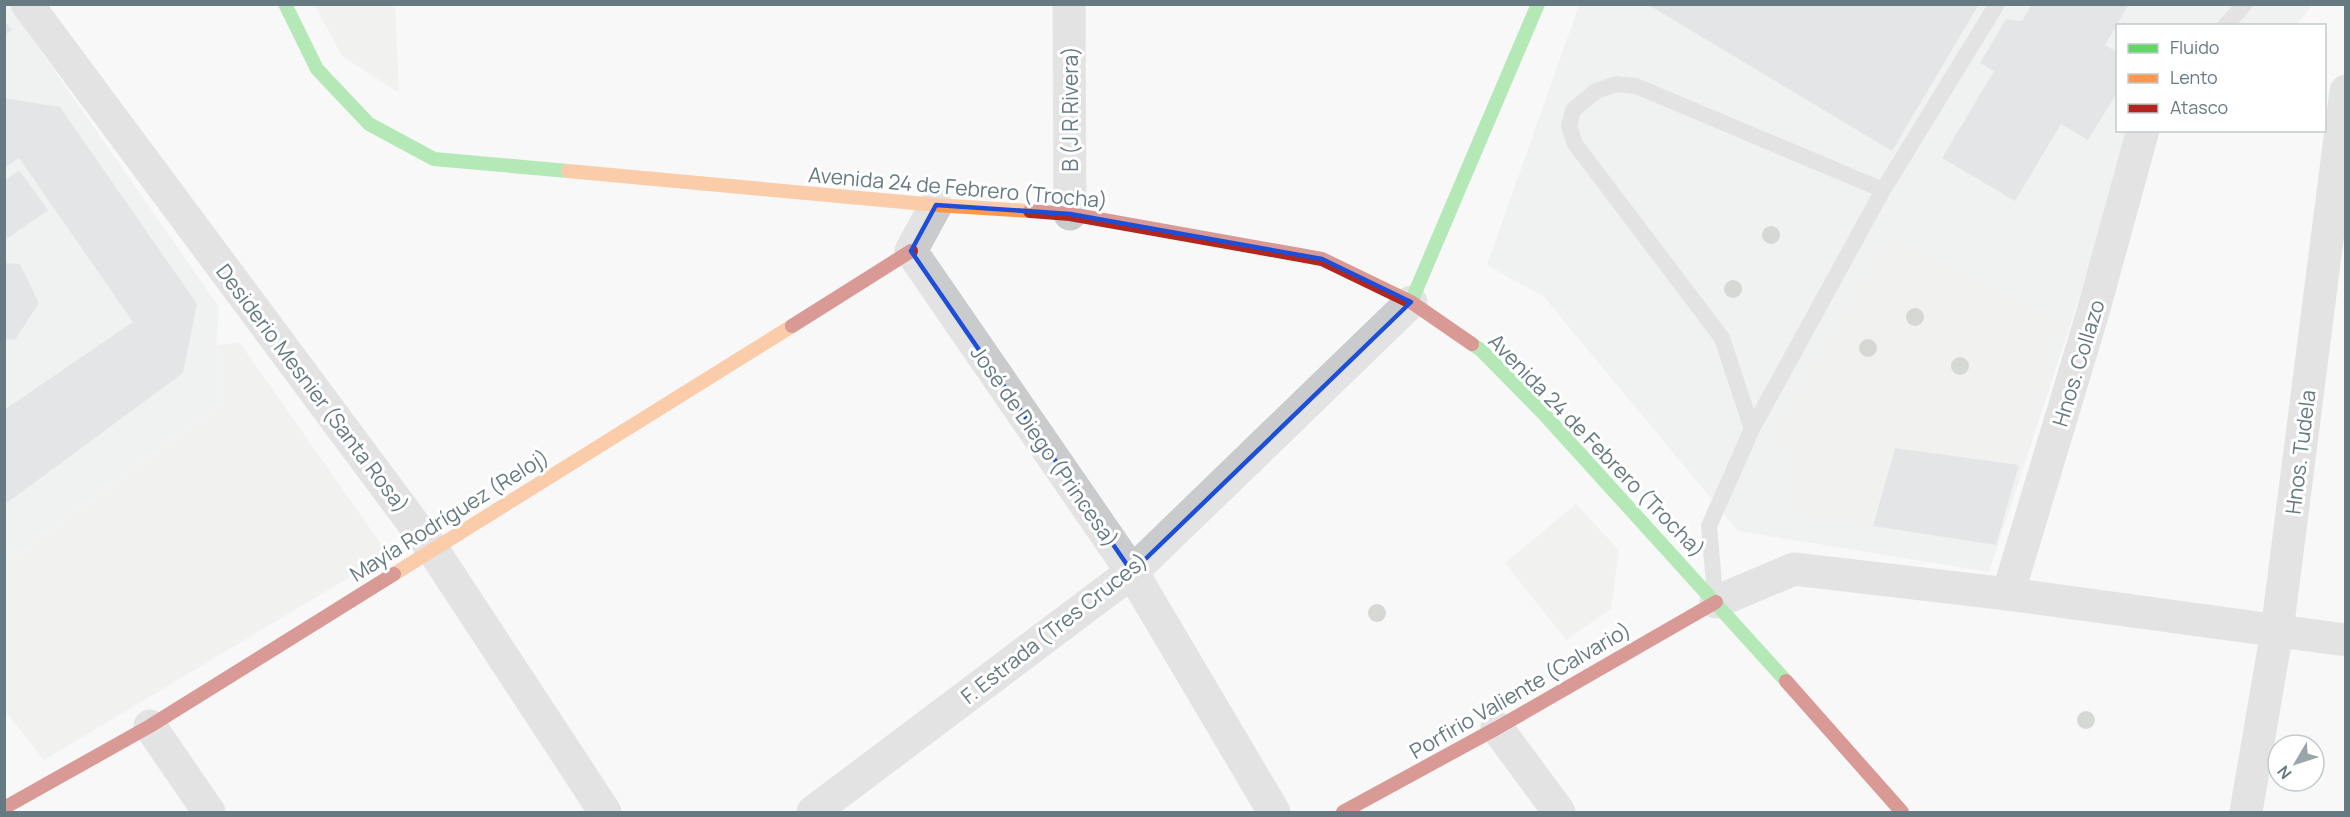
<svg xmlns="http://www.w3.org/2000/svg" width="2350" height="817" viewBox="0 0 2350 817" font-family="Manrope,sans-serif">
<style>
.built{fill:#e7e9e8}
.green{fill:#e8eae5}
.building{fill:#cdcfd0}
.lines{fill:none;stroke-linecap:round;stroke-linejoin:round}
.lane{stroke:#c9cbcc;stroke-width:16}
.street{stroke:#c9cbcc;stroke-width:33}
.fast{stroke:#63d668;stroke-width:14}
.slow{stroke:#ff974d;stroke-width:14}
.jam{stroke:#b3261e;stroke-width:14}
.tree{fill:#abb2a7}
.marked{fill:none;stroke:#1d4ed8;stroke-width:4.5;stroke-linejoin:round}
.labels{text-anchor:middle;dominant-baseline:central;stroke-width:6;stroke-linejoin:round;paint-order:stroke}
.street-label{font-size:21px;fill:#657a81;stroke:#fff}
</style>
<rect width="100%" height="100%" fill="#f8f8f8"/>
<path class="built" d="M8,4L219,307L216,345L221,404L17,555L5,549L4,5Z
M1579,5H2312L2297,25L2118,26V130L2134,131L1989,572L1738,531L1544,297L1487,265Z"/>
<path class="green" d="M323,4L395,5L399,93L342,56L315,6Z
M1890,235L2059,323L2019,465L1895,448L1873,526L1786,512L1800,460L1772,438Z
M240,343L388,554L44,760L5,711V549L17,555L221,404L216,345Z
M1576,504L1619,550L1611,609L1566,640L1505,563Z"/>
<path class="building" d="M1647,4H1979L1892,151Z
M2032,4H2129L2105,45L2118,53V91L2088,140L2061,124L2015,201L1942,158L1994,71L1980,63L2006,19L2022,21Z
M4,20L12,30L4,35Z
M4,98L60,107L197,304L183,373L4,505V410L133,322L19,158L4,168Z
M19,170L48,210L4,241V181Z
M4,263L20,264L39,303L15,340L4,339Z
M1895,448L2019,465L1996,545L1873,526Z"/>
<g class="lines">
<path class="lane" d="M2225,26L2245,4
M1752,429L1722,338L1575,144L1569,126L1573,110L1596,91L1616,84L1636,86L1883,190
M1715,595L1709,526L1752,429L1883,190L1997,4"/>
<path class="street" d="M27,4L433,550L605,812
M1069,4L1070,214
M936,205L911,251L1132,572L1274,812
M2008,594L2093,312L2143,130
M1716,602L1794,569L2008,594L2346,640
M150,726L209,812
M1497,728L1559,812
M813,812L1132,572L1411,302
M2246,812L2277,631L2346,91"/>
<path class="fast" d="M285,4L317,69L369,124L434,159L568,171
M1411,302L1538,4
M1472,344L1481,350L1543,413L1786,681"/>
<path class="slow" d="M568,171L936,205L1030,211
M394,574L792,326"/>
<path class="jam" d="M1030,211L1070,214L1322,259L1411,302L1472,344
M792,326L911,251
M1786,681L1902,812
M4,808L150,726L394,574
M1343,812L1497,728L1716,602"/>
</g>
<g class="tree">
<circle cx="1771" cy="235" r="9"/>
<circle cx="1733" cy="289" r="9"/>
<circle cx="1915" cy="317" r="9"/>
<circle cx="1868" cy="348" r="9"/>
<circle cx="1960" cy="366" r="9"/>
<circle cx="1377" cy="613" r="9"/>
<circle cx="2086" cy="720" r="9"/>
</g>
<path d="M0 0H2350V817H0ZM936,205L1070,214L1322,259L1411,302L1132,572L911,251Z" fill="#f8f8f8" fill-opacity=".55" fill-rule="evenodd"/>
<path class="marked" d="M936,205L1070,214L1322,259L1411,302L1132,572L911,251Z"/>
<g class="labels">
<g class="street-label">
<text transform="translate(1070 109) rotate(-90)">B (J R Rivera)</text>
<text transform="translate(958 187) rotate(5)">Avenida 24 de Febrero (Trocha)</text>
<text transform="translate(2078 363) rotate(-73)">Hnos. Collazo</text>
<text transform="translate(313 388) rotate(53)">Desiderio Mesnier (Santa Rosa)</text>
<text transform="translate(1597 445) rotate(46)">Avenida 24 de Febrero (Trocha)</text>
<text transform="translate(1045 446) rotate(55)">José de Diego (Princesa)</text>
<text transform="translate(2300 452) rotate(-83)">Hnos. Tudela</text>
<text transform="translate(449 515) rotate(-32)">Mayía Rodríguez (Reloj)</text>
<text transform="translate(1054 628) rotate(-38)">F. Estrada (Tres Cruces)</text>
<text transform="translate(1520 690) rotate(-30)">Porfirio Valiente (Calvario)</text>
</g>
</g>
<rect width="2350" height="817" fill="none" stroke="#657a81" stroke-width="12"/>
<rect x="2116" y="24" width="210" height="108" fill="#ffffff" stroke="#c1cacd" stroke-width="1.5"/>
<rect x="2128" y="44" width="30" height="9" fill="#63d668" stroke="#c1cacd" stroke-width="1.5"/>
<text x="2170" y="54" font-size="18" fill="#657a81">Fluido</text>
<rect x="2128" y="74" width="30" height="9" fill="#ff974d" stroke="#c1cacd" stroke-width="1.5"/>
<text x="2170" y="84" font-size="18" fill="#657a81">Lento</text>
<rect x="2128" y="104" width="30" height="9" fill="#b3261e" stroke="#c1cacd" stroke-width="1.5"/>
<text x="2170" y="114" font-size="18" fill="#657a81">Atasco</text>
<g transform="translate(2296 763) rotate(231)"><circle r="28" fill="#ffffff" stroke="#c1cacd" stroke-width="1.5"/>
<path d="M0-4.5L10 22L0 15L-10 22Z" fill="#98a6ab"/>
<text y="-9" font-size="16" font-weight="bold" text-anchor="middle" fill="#657a81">N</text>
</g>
</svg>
